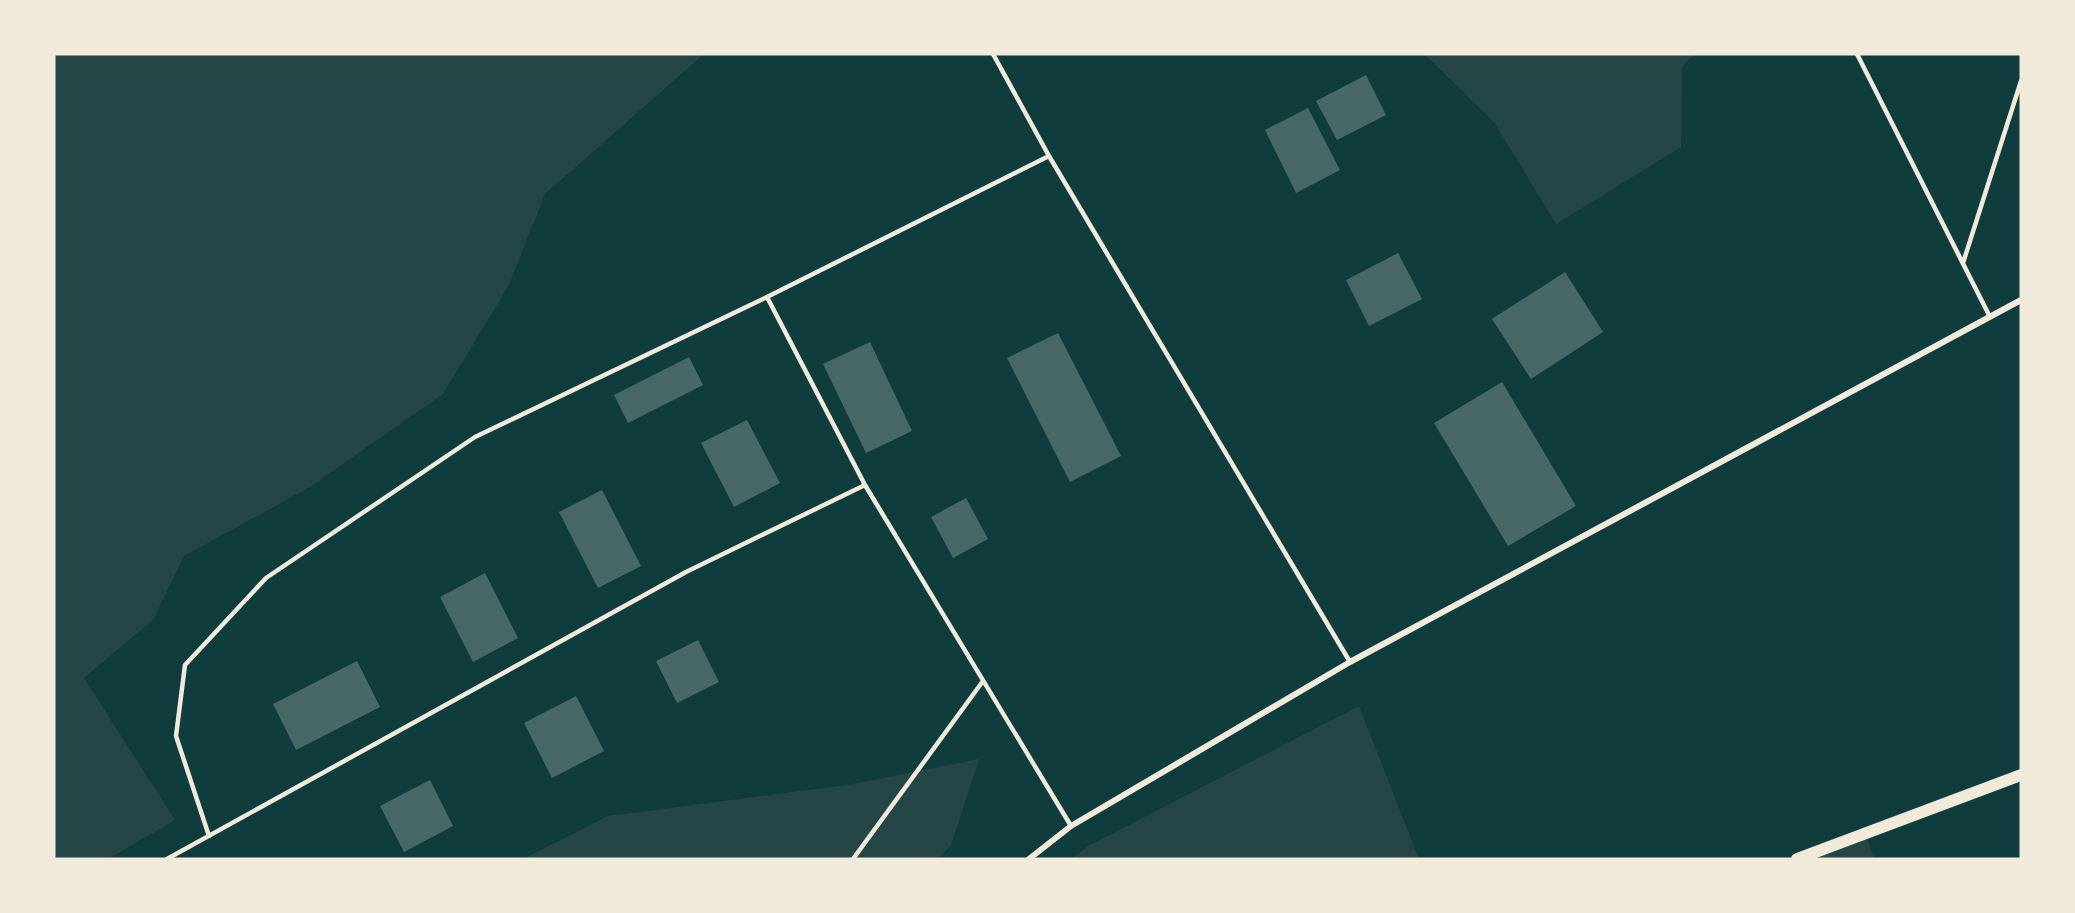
<svg xmlns="http://www.w3.org/2000/svg" width="2075" height="913" viewBox="0 0 2075 913" font-family="'Golos Text',sans-serif">
<style>
.green{fill:#244646}
.building{fill:#486865}
.lines{fill:none;stroke-linecap:round;stroke-linejoin:round}
.service{stroke:#f1e9da;stroke-width:4.5}
.minor{stroke:#f1e9da;stroke-width:6}
.secondary{stroke:#f1e9da;stroke-width:12}
</style>
<rect width="100%" height="100%" fill="#0f3d3e"/>
<path class="green" d="M54,54H704L545,194L509,285L443,394L310,487L184,556L153,620L84,678L175,820L108,859H54Z
M1424,54H1695L1682,67L1681,147L1556,224L1494,122Z
M1359,706L1419,859H1072L1088,846Z
M979,759L951,845L938,859H523L608,816L847,785Z
M1866,834L1874,859H1797Z"/>
<path class="building" d="M1366,75L1386,115L1337,140L1316,101Z
M1308,108L1340,170L1296,193L1265,130Z
M1398,253L1422,299L1369,326L1346,280Z
M1565,272L1603,332L1531,379L1492,319Z
M1058,333L1121,456L1070,482L1007,358Z
M870,342L912,431L866,453L823,364Z
M689,357L703,385L628,423L614,395Z
M1502,382L1576,506L1508,546L1434,423Z
M747,420L780,483L734,507L701,443Z
M602,490L641,566L598,588L559,512Z
M966,498L988,539L953,558L931,517Z
M485,573L518,638L473,662L440,597Z
M698,640L719,682L677,703L656,661Z
M357,661L380,707L296,750L273,704Z
M576,696L604,751L552,778L524,723Z
M430,780L453,826L404,852L380,806Z"/>
<g class="lines">
<path class="service" d="M993,54L1049,156L1350,662
M1857,54L1990,317
M1963,263L2021,81
M767,297L865,485L1071,826
M209,836L176,736L185,665L266,578L475,437L767,297L1049,156
M167,859L686,572L865,485
M853,859L983,681"/>
<path class="minor" d="M1029,859L1071,826L1350,662L2021,300"/>
<path class="secondary" d="M1797,859L2021,775"/>
</g>
<rect width="2075" height="913" fill="none" stroke="#f1e9da" stroke-width="111"/>
</svg>
